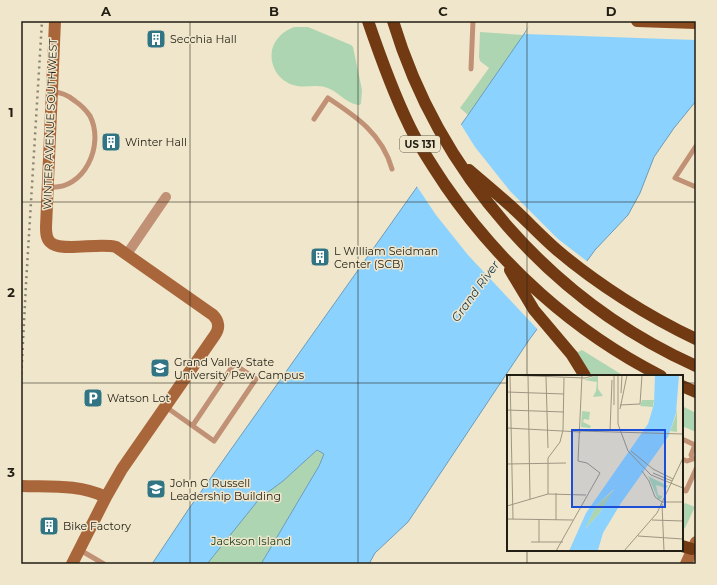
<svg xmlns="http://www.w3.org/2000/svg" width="717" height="585" viewBox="0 0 717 585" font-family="Montserrat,sans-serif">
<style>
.green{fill:#aed5b2}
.water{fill:#8cd2fe;stroke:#6c9cb8}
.pier{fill:#f0e6cb}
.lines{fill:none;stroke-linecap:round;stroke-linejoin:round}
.lane{stroke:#c09175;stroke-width:5}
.street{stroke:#c09175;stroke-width:10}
.secondary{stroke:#a9663b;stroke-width:12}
.primary{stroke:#8d4c20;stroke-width:12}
.highway{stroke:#713a13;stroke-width:12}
.rail{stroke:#8a8370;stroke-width:2.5;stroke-dasharray:2 4;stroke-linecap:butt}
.grid{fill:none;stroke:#221e14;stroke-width:1;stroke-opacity:0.55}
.labels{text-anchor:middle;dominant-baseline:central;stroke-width:3;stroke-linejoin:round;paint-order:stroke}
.shield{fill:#f0e6cb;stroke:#605a4b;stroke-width:1}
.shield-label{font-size:10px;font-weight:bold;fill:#221e14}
.poi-label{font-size:11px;fill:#221e14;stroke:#f0e6cb;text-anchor:start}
.street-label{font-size:11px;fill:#221e14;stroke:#f0e6cb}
.park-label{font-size:11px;fill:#0f3918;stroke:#f0e6cb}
.water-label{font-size:12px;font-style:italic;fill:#153547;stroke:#f0e6cb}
.inset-road{fill:none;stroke:#9e9682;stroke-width:1}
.view{fill:#1d4ed8;fill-opacity:0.15;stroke:#1d4ed8;stroke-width:2}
.inset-edge{fill:none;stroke:#221e14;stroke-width:2}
.neatline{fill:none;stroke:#221e14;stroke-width:1.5}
.grid-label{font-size:13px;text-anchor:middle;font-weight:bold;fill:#221e14}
</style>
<rect width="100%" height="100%" fill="#f0e6cb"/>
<path class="green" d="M294,27H308L351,45L353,47L362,90L361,103L360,105C349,105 340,94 330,89C318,83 308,88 297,86C280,83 269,67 272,50C275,38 284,31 294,27Z
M480,32L524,35L468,115L460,108L489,68L480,61L479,57Z
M582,350L624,376H592L576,353Z
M682,406L696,413V432L682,426Z
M316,450L324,454L319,466L261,564H207L260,498L283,481Z
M685,503L695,507L685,528L682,530V506Z"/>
<path class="water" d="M533,21H696V101L674,128L654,157L640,193L628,215L595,250L529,340L408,522L375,553L369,564H261L319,466L324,454L317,450L283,481L260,498L207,564H152L188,510L468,115Z"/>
<path class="pier" d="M531,21H696V40L525,34Z
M460,123L475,147L510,191L558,239L588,262L539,331L468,255L436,215L416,185Z"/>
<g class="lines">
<path class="lane" d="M471,69L473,21
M314,119L328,98C357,117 382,134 392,169
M696,146L675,178L696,187
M49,187C84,191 105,145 90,116C86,110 81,105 75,101C68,95 61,92 52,92
M166,407L214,441L256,379L234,364L193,425
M682,439L695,445L691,455L693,459L687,461L682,459
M682,489L686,491L696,469
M80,550L104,564"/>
<path class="street" d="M127,254L166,197"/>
<path class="secondary" d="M55,21L46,227C46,232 46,238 50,242C60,253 99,242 116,247L213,315C219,321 220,328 215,335L122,469L106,497L72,564
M21,486C51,487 78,484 106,497
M686,564L696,542"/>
<path class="primary" d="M637,21L696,23"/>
<path class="highway" d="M368,21C380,56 392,90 408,123C418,145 432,165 445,185C500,265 574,332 661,376
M393,21C439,173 551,301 696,366
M469,170C484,183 500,196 515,210C529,223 542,237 557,250C597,284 649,317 696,339
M510,270L534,310L572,355L585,376
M682,386L696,392
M682,546L692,549"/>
<path class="rail" d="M21,380L26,284L42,21
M21,563V564"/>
</g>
<path class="grid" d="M190,21V564M358,21V564M527,21V376M21,202H696M21,383H508M682,383H696M527,550V564"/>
<defs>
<g id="building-square" transform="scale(1)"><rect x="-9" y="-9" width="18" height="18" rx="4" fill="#317585" stroke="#f0e6cb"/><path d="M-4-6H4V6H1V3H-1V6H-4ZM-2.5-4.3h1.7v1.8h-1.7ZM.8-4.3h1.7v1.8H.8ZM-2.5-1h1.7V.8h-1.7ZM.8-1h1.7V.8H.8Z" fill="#fff"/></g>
<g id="university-square" transform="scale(1)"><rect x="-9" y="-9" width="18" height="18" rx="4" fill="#317585" stroke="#f0e6cb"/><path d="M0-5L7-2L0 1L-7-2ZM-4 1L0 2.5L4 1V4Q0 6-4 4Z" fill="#fff"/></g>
<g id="parking-square" transform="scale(1)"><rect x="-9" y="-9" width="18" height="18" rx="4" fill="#317585" stroke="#f0e6cb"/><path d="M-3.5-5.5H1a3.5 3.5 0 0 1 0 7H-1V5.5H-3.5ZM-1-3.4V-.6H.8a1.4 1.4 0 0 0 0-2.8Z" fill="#fff"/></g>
</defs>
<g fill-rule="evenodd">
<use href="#building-square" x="156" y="39"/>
<use href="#building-square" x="111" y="142"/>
<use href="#building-square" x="320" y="257"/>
<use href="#university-square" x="160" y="368"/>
<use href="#parking-square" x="93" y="398"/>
<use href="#university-square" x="156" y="489"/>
<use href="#building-square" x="49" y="526"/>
</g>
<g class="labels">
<rect class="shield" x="400" y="136" width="40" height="16" rx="3"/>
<g class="shield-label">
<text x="420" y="144">US 131</text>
</g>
<g class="poi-label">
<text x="170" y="39">Secchia Hall</text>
<text x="125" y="142">Winter Hall</text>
<text x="334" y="251">L WIlliam Seidman<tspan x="334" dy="13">Center (SCB)</tspan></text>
<text x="174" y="362">Grand Valley State<tspan x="174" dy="13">University Pew Campus</tspan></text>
<text x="107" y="398">Watson Lot</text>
<text x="170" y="483">John G Russell<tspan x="170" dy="13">Leadership Building</tspan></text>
<text x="63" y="526">Bike Factory</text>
</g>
<g class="street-label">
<text transform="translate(50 124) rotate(-88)">WINTER AVENUE SOUTHWEST</text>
</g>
<g class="park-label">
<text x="251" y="541">Jackson Island</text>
</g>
<g class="water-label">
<text transform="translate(475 291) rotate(-54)">Grand River</text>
</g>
</g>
<g transform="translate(507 375)">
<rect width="176" height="176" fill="#f0e6cb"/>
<path d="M91,0V14L96,21L86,22L89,16L90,7L77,5ZM135,25H147L146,32L133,31ZM170,33V57L163,56L169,40ZM75,36L83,37L82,45L77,44L76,47L84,51L83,53L74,52ZM141,101L161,111L157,115L156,112L149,110L151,120L155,121L157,117L154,124H151ZM107,115L92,139L77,155L89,131Z" fill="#aed5b2"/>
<path d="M148,0H172L169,38L161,62L114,128L96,158L91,175L62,176L79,138L141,49L147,29ZM107,114L92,139L78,154L89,131Z" fill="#8cd2fe" fill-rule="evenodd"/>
<path class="inset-road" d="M0,0L78,3L89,0M3,0L6,144M21,0L23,124M107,0V30M111,0V49L121,76L144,100L176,113M39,2L41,73M0,17L57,19M114,18L115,0M113,30L133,29L135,0M113,34L120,0M0,35L57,37M0,53L74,57M72,56L176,59M103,56L105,5M124,76L146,94L166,104M0,89L59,88M135,96L142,106L148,122L155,127M146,98L165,106M41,119V83L53,67L56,55L57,3M155,127H176M155,129L157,176M0,131L41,119L79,120M0,144L66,145M49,145V118M145,145L176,146M131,161L176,164M24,167H56M32,167V145M49,176L93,98L80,88L71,86L75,0M117,176L150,138L176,83"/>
<path class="view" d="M65,55H158V132H65Z"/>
<rect width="176" height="176" class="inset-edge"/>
</g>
<rect width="717" height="585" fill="none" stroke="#f0e6cb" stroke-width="44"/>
<rect x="22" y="22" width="673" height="541" class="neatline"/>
<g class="grid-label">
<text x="106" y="16">A</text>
<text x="274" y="16">B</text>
<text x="443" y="16">C</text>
<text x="611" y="16">D</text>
<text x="11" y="117">1</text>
<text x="11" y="297">2</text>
<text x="11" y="477">3</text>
</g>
</svg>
